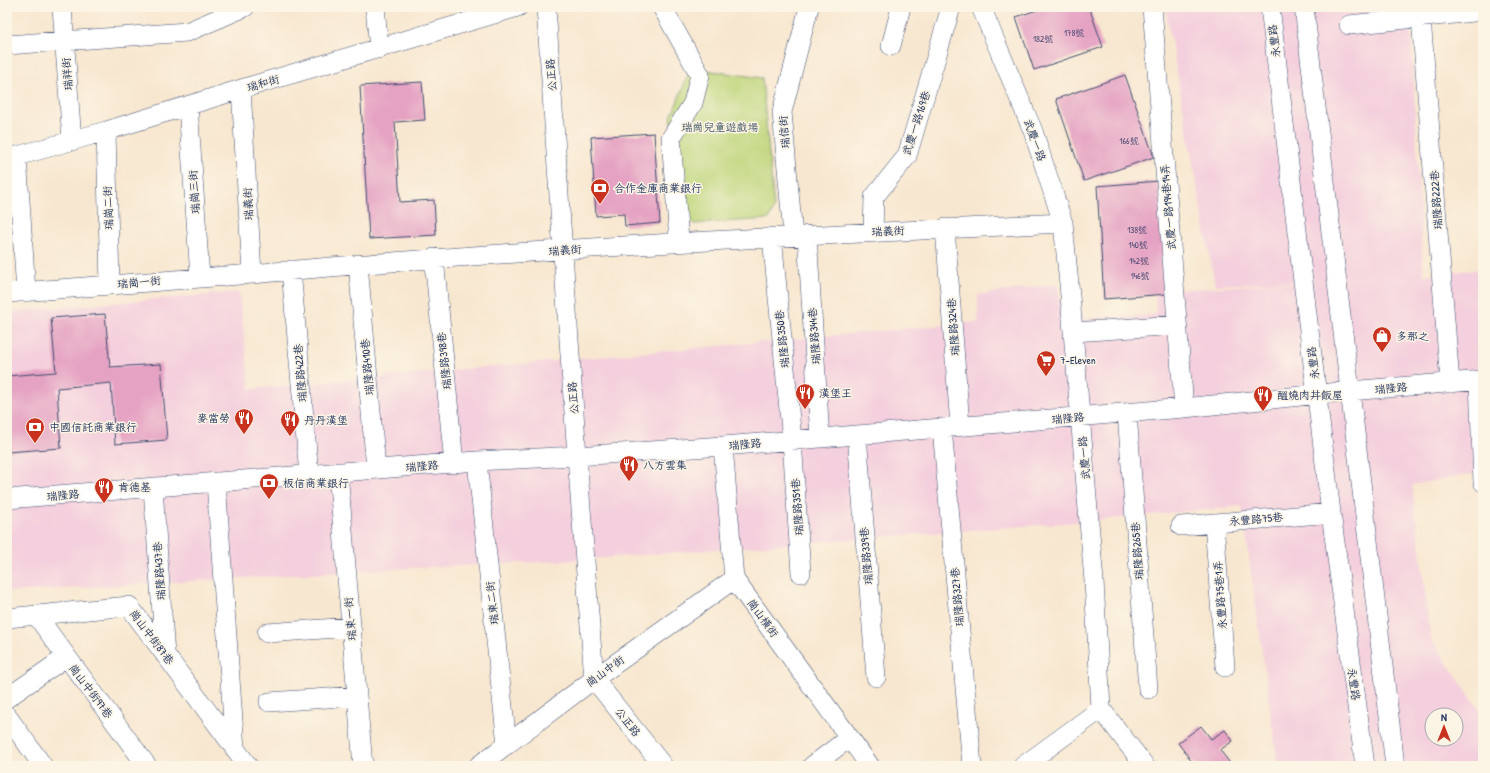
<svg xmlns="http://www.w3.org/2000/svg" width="1490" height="773" viewBox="0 0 1490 773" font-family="'Patrick Hand','LXGW WenKai TC',sans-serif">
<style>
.built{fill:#f4cfdd;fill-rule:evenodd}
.green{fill:#bed579;stroke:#6c826c}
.building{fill:#e5a2c3}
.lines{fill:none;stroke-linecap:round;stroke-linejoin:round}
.minor-casing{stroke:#3c4b6f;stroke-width:20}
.minor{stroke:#fff;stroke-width:19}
.labels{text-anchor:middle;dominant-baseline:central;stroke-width:3;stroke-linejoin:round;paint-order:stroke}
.number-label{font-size:9px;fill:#4e4c77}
.street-label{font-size:11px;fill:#1b2f5e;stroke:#fcf5e5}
.park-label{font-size:11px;fill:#445865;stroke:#fcf5e5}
.poi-label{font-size:11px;fill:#1b2f5e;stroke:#fcf5e5;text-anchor:start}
</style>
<rect width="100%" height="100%" fill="#fcf5e5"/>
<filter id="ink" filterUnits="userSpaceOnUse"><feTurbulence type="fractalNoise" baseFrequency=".025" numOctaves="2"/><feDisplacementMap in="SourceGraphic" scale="8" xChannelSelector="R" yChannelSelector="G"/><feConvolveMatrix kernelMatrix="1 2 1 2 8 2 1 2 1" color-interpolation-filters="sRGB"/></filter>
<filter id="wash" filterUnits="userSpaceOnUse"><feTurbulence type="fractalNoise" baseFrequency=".012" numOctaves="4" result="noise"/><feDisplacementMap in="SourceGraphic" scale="16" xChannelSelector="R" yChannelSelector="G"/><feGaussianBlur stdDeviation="0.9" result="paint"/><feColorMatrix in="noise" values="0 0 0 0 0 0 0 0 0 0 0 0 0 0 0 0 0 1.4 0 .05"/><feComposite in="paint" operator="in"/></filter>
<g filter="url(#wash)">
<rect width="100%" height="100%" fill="#f8e7d0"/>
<path class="built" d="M1165,7H1410L1423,275L1483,269V472L1412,485L1431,640L1483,715V766H1278L1242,506L1077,522L563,561L410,568L7,592V312L239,292L250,389L978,322V295L1057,284L1064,320L1156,314L1155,291L1359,279L1215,285ZM1432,715H1456V739H1432Z"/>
<path class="green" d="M691,68L762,78L774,208L769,219L694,224L685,216L671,117Z"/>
<g id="blocks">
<path class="building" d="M1046,7H1089L1103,47L1034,70L1016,17Z
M1125,75L1154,157L1084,181L1056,99Z
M422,82L425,120L395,122L400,202L434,200L436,235L369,239L360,86Z
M654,133L660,223L625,226L624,214L596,216L591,137Z
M1159,181L1167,294L1104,299L1097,186Z
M105,314L110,367L161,364L167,440L115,444L111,383L57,388L61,448L7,452V376L56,372L51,318Z
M1201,726L1211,739L1225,730L1233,741L1220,750L1232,766H1195L1178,743Z"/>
</g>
</g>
<g filter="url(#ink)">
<use href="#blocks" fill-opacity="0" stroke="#3c4b6f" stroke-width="1"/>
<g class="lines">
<g class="minor-casing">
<path id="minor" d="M62,7L72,141
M375,7L379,49
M546,7L577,456L594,679L663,766
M662,7L700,75L693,103L671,138L679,241
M981,7L1033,131L1063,223L1069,284L1094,581L1101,709L1023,766
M1152,7L1184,408
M1270,7L1331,513L1365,766
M1304,7L1395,766
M1421,18L1450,383
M1349,25L1483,11
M7,45L187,32L245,7
M891,46L901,7
M241,89L252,274C521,249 792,236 1063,223
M188,106L200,277
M106,131L110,285
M17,156L26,292
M7,159L106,131L241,89L518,7
M945,228L960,426
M873,232L874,197L907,156L951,7
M807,235L820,438
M793,236L782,112L809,7
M772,237L792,440L801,573
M434,258L454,464
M358,264L376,469
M291,270L309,475
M7,293L252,274
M1074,332L1177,325
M1479,381L1483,482
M1127,413L1148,689
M942,428L972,766
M857,435L876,677
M723,446L734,579L870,766
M477,461L507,745
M338,472L363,766
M216,482L235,749
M153,488L165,655
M7,499L477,461L577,456L723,446L1184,408L1349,391L1483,380
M1214,523L1225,667
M1181,526L1331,513
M36,615L147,766
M7,618L129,606L248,766
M267,633L351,627
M7,698L66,657
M269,702L357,696
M1101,709L1145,766
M7,716L43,766
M478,766L594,679L734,579
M812,766L849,738"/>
</g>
<use href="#minor" class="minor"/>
</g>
</g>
<defs>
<g id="bank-pin" transform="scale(1)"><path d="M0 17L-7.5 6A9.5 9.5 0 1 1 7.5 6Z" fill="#c8321e" stroke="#fcf5e5"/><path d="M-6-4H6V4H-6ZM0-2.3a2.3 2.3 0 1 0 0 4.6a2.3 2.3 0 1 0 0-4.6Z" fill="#fff"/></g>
<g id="shop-pin" transform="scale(1)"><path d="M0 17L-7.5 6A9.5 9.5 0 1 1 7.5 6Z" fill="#c8321e" stroke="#fcf5e5"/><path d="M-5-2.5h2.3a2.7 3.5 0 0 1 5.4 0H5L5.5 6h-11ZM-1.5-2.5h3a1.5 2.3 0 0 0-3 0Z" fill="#fff"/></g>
<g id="supermarket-pin" transform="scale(1)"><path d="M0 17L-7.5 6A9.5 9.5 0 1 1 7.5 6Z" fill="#c8321e" stroke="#fcf5e5"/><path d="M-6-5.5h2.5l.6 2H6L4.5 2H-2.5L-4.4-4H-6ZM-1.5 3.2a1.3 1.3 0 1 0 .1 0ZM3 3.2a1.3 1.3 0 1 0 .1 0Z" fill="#fff"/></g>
<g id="restaurant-pin" transform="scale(1)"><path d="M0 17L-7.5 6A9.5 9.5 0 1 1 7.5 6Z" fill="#c8321e" stroke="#fcf5e5"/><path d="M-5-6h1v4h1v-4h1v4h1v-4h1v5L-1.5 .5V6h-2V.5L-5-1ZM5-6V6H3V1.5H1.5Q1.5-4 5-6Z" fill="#fff"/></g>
</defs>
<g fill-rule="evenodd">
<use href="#bank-pin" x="600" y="188"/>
<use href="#shop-pin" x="1382" y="336"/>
<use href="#supermarket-pin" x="1046" y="360"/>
<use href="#restaurant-pin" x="805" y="393"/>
<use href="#restaurant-pin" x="1263" y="395"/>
<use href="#restaurant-pin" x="244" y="418"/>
<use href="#restaurant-pin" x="290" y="420"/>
<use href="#bank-pin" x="35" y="427"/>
<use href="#restaurant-pin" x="629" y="465"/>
<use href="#bank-pin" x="269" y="483"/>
<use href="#restaurant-pin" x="104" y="487"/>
</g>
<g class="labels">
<g class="number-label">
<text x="1074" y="33">178號</text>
<text x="1043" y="39">182號</text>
<text x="1129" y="141">166號</text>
<text x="1137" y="230">138號</text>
<text x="1138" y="245">140號</text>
<text x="1139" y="261">142號</text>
<text x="1140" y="276">146號</text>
</g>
<g class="street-label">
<text transform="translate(1274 41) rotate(-97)">永豐路</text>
<text transform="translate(67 74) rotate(-94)">瑞祥街</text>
<text transform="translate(551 75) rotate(-94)">公正路</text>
<text transform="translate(263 83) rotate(-16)">瑞和街</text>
<text transform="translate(916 123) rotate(-72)">武慶一路169巷</text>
<text transform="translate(784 132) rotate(-94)">瑞信街</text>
<text transform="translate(1035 140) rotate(70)">武慶一路</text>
<text transform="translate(194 192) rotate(-94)">瑞崗三街</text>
<text transform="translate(1436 200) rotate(-94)">瑞隆路222巷</text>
<text transform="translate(248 204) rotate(-93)">瑞義街</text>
<text transform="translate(1168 207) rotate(-95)">武慶一路194巷14弄</text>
<text transform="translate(108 208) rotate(-92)">瑞崗二街</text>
<text transform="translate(888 231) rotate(-3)">瑞義街</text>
<text transform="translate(565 250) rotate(-4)">瑞義街</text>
<text transform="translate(139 282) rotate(-5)">瑞崗一街</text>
<text transform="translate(953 327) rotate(-94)">瑞隆路324巷</text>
<text transform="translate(814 336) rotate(-94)">瑞隆路344巷</text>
<text transform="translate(782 339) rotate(-96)">瑞隆路350巷</text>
<text transform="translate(444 361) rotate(-96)">瑞隆路398巷</text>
<text transform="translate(1313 363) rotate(-97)">永豐路</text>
<text transform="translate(367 367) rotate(-95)">瑞隆路410巷</text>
<text transform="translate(300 373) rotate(-95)">瑞隆路422巷</text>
<text transform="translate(1391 388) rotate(-5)">瑞隆路</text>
<text transform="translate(573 398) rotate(-94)">公正路</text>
<text transform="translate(1068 418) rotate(-5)">瑞隆路</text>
<text transform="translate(745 444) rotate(-5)">瑞隆路</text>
<text transform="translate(1084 458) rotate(-95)">武慶一路</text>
<text transform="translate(422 466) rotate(-4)">瑞隆路</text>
<text transform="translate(63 495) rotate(-5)">瑞隆路</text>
<text transform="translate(797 507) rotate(-94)">瑞隆路351巷</text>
<text transform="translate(1256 519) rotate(-5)">永豐路75巷</text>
<text transform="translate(1137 551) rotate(-94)">瑞隆路265巷</text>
<text transform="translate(866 556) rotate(-95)">瑞隆路339巷</text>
<text transform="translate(159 571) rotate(-94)">瑞隆路437巷</text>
<text transform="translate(1220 595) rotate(-94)">永豐路75巷1弄</text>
<text transform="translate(957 597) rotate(-95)">瑞隆路327巷</text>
<text transform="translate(492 603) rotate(-96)">瑞東二街</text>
<text transform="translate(763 618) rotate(54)">崗山橫街</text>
<text transform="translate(350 619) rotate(-95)">瑞東一街</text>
<text transform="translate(152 637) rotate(53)">崗山中街87巷</text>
<text transform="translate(605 671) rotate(-36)">崗山中街</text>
<text transform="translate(1354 684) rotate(82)">永豐路</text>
<text transform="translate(91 691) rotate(53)">崗山中街97巷</text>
<text transform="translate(628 722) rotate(52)">公正路</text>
</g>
<g class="park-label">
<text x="720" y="127">瑞崗兒童遊戲場</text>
</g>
<g class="poi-label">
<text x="614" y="188">合作金庫商業銀行</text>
<text x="1396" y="336">多那之</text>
<text x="1060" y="360">7-Eleven</text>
<text x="819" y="393">漢堡王</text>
<text x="1277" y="395">醞燒肉丼飯屋</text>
<text x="230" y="418" text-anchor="end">麥當勞</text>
<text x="304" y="420">丹丹漢堡</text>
<text x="49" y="427">中國信託商業銀行</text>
<text x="643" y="465">八方雲集</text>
<text x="283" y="483">板信商業銀行</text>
<text x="118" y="487">肯德基</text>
</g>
</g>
<rect width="1490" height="773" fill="none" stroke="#fcf5e5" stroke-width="24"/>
<g transform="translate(1444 727)"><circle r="19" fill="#fcf5e5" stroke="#a2a6af"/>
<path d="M0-3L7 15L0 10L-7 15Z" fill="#c8321e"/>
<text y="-6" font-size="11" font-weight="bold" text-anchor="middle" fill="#1b2f5e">N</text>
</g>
</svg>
